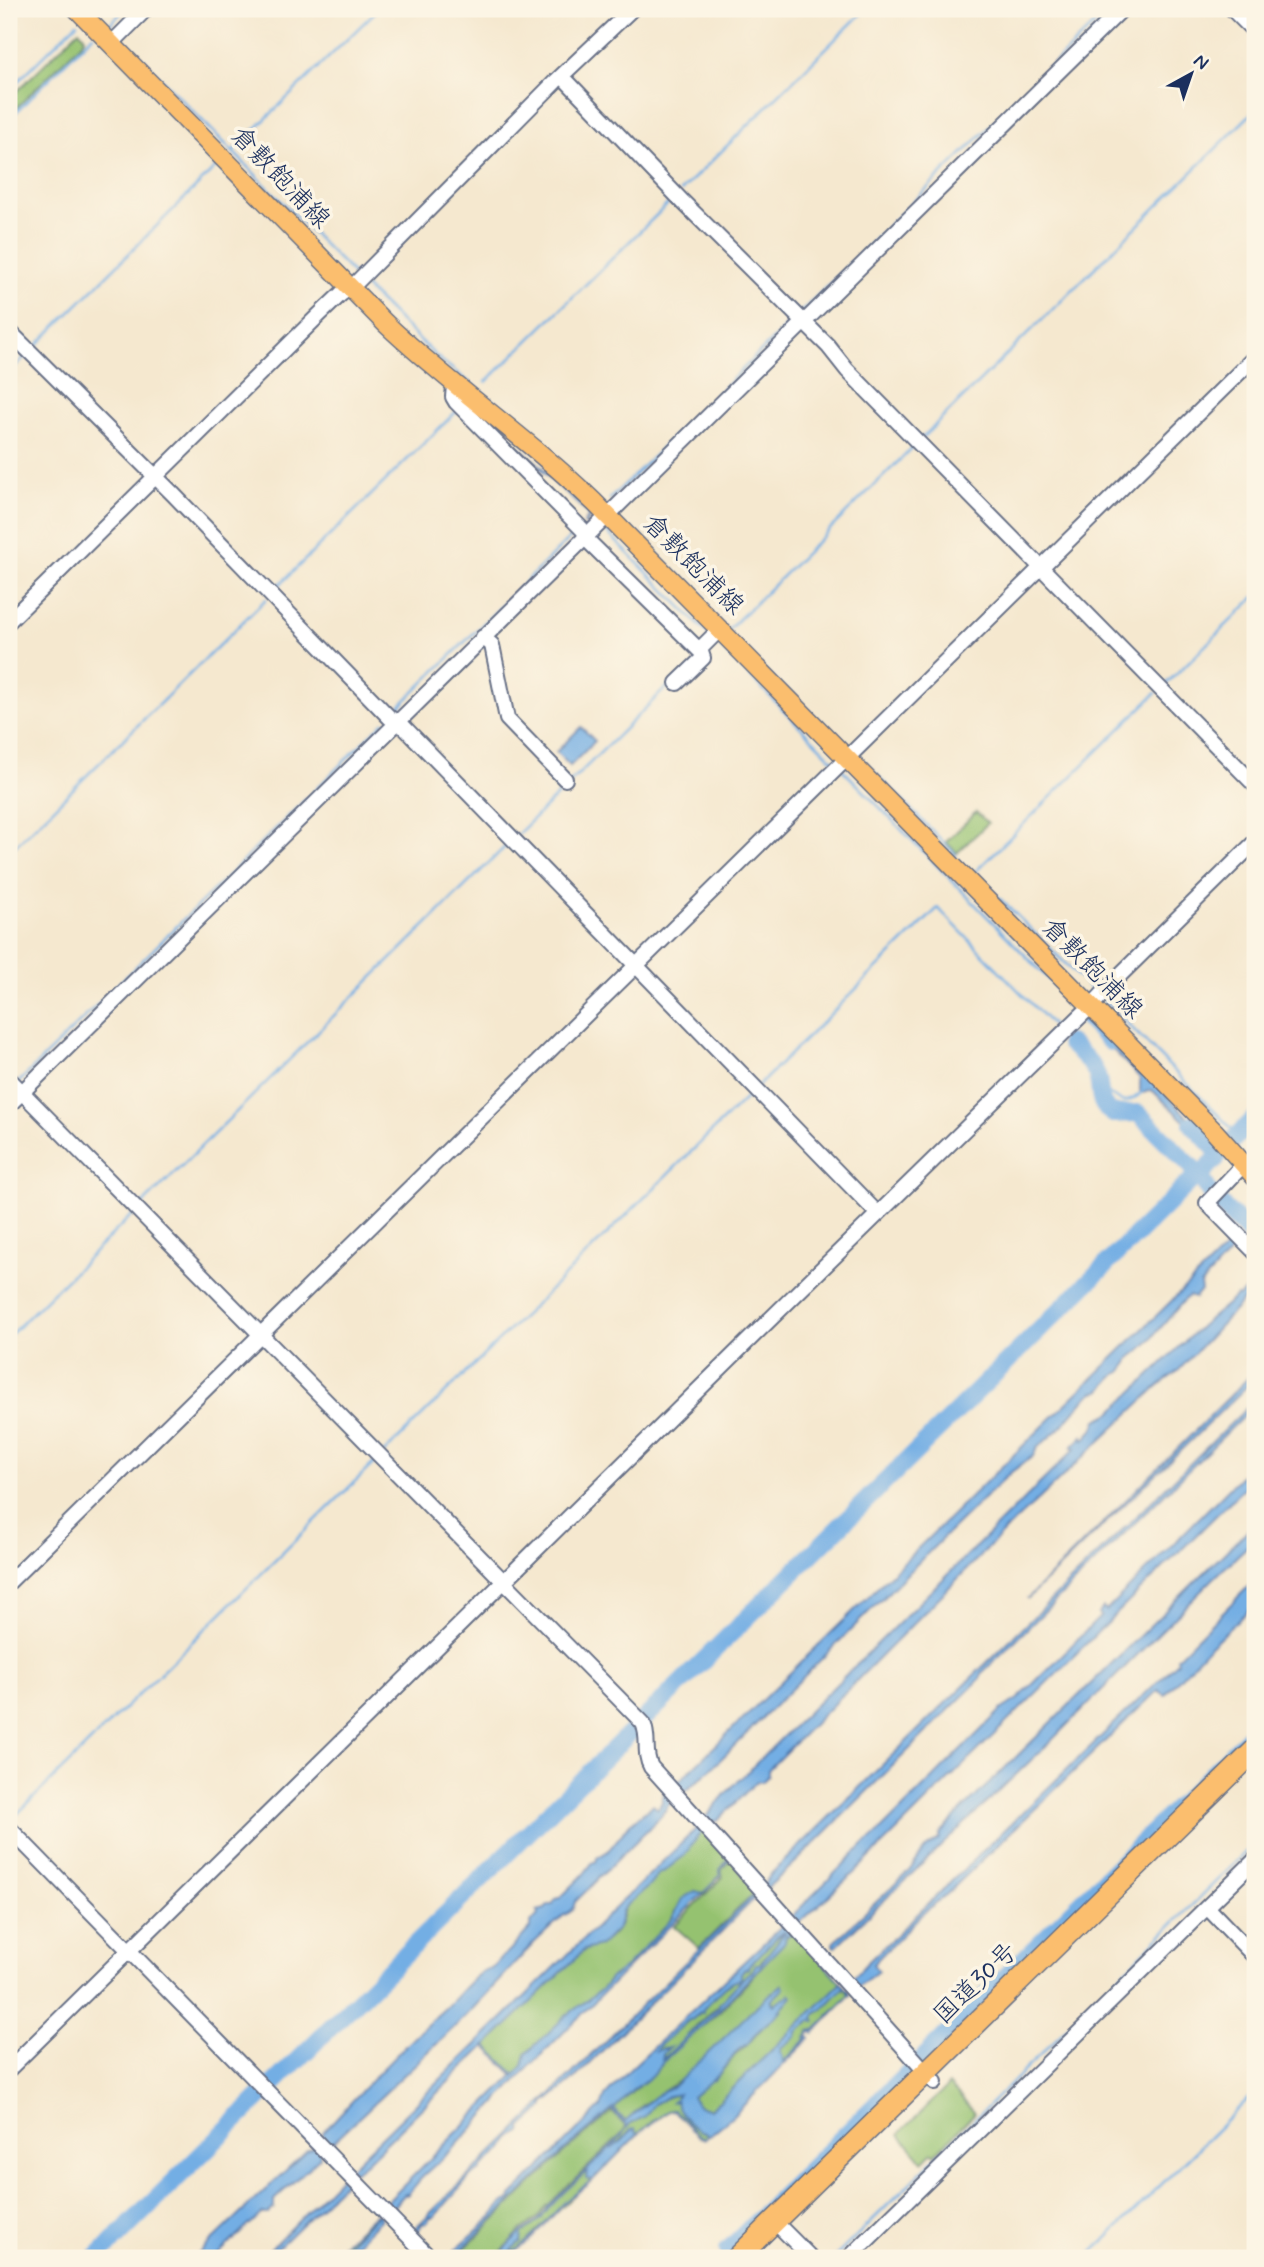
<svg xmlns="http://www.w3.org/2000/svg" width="1264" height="2267" viewBox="0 0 1264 2267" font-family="Mynerve,'Klee One',sans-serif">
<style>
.green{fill:#95c270;stroke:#587867;stroke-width:2;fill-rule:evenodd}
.water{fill:#73aee4;stroke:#476ea1;stroke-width:2;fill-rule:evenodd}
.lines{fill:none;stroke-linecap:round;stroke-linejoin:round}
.stream{stroke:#73aee4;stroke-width:2.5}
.river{stroke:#73aee4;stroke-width:18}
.minor-casing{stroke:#677086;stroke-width:18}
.major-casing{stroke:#677086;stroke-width:21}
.highway-casing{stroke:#677086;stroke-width:24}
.minor{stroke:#fff;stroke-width:14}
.major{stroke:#fbbe6e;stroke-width:18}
.highway{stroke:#fbbe6e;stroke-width:21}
.labels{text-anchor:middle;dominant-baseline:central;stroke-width:7;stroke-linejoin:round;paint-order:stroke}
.street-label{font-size:26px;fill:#1b2f5e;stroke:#fcf5e5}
</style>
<rect width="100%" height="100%" fill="#fcf5e5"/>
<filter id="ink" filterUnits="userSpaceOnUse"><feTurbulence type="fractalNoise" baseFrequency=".0143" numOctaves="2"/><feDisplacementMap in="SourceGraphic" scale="14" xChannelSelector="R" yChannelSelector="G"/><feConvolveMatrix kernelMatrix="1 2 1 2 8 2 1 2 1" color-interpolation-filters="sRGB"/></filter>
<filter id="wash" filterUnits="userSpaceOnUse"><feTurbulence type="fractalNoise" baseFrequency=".00686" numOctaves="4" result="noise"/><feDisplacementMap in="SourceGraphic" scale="28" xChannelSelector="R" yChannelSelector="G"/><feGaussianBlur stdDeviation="1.57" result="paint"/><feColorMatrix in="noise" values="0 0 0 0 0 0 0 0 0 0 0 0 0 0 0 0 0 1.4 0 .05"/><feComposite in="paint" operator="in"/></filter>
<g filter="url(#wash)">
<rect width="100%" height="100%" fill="#f5e8cf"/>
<path class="green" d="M79,30L85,37L81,44L9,115V99Z
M976,812L988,823L957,853L946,842Z
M703,1829L729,1858L720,1870L721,1875L703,1894L695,1891L675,1911L672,1919L627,1966L611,1978L602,1989L566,2016L526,2054L523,2066L515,2075L486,2046L580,1954C592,1944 609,1944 618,1928C622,1921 621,1913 626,1906Z
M731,1859L755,1892L699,1948L674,1926L723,1877L721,1870Z
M793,1930L841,1983L710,2110L699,2106L692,2097L715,2076V2079L733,2058L731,2059L747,2045L790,1996L774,2005L771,2001L783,1988L782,1985L763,2000L682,2079L644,2104L626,2122L614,2109C630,2092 649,2080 664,2062L663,2054L668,2048L655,2051L658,2047L689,2020L698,2015L724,1986H727C735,1978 744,1970 752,1962C765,1950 775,1933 793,1930ZM779,1943C758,1975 713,2021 681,2044C699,2017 730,2001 747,1974C752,1972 760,1967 761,1961Z
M842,1988L851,1994L815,2030L810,2031L804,2042L783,2063L779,2053C785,2041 802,2025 814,2019L815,2014L822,2010Z
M949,2085L975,2113L935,2154L933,2152L923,2162L899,2134Z
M679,2094L676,2100C683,2120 692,2125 709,2135L705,2138L700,2137L673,2110L667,2111L658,2119H655L637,2135L631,2130L612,2150L611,2148L629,2125L645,2116L654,2104L669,2096Z
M612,2112L626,2127L621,2135L545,2208L539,2217L520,2231L498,2255L500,2258H455L564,2153Z
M588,2170L592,2180C564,2202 542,2228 515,2252L510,2253L522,2233L541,2219L550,2205Z
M375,2214L378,2215L334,2258H330Z"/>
<path class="water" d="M484,416L593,512L586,525L584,523L588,517L587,513L534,463L481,422Z
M581,727L595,741L570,766L556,752Z
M1095,1024L1112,1039L1210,1140L1207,1143L1152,1090L1143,1093L1140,1091V1078L1093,1029Z
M1065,1036L1074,1037L1087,1049V1053L1089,1056L1085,1062L1062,1039Z
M1234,1240L1239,1243L1200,1285L1201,1291L1195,1298L1189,1296L1186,1298L1146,1345L1130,1358L1128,1363L1121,1372L1116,1374L1100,1391L1094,1392L1085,1399L1061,1427L1037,1448L1033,1456L1010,1473L949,1532L711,1769L687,1790L679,1792L674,1786Z
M1255,1280V1288L1178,1371L1158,1386L1000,1536L768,1770V1776L762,1782L757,1781L716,1822L715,1821L708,1824L704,1819L726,1793L1076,1448L1072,1447L1083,1436L1084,1440L1093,1430L1097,1420L1111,1413L1202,1325L1237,1296L1239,1297Z
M1255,1371V1378L1246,1387L1027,1599Z
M1255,1400V1405L983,1672L980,1679L797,1861L766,1889L763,1886L771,1874Z
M1255,1462V1477L854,1873L798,1924L792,1916L865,1843L873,1838L1001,1710L1019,1698L1101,1616L1098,1614L1103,1608L1106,1611Z
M1255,1523V1539L1214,1578L1045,1747L835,1947L833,1946V1943L909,1871L926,1848L939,1839L940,1834L960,1812Z
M1255,1580V1604L1206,1650L1165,1695L1158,1690L948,1893L921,1915L873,1964L878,1971L855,1989L849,1982L865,1965L1178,1662L1177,1658Z
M669,1791L674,1797L661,1816L575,1902L573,1908L567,1914L564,1915L535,1942L465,2017L331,2144H326L323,2142V2132C362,2091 401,2047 443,2010C456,1999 475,1971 491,1968L515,1945L530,1928V1924L538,1915L537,1911L545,1909L548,1905H552L556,1899L560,1898L583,1875L593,1862H596L597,1858L608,1851L630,1824L653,1805L658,1809L662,1802V1796Z
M700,1825L730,1858L720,1870L721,1875L529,2067L455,2147L425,2174L407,2195L405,2194L393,2207L389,2208L386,2206L387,2202L514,2075L485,2046L366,2163L354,2172L350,2168ZM703,1829L729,1858L720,1870L721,1875L703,1893L695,1891L682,1899L672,1919L627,1966L611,1978L602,1989L566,2016L526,2054L523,2066L515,2075L486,2046L580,1954L584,1950L600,1946L618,1928L622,1911L626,1906L649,1886L660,1872H663L685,1855Z
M756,1893H760L574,2079L544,2104V2107L521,2128L522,2132L510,2138L502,2150L480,2168V2170L471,2176L434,2217H430L428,2222L422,2224L416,2235L413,2232L414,2229Z
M786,1922L851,1994L814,2033L810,2032L808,2035L810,2038L733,2116L705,2139L692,2130L674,2110L667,2111L637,2135L588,2185L567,2200L541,2229L508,2258L500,2257C505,2249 511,2241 518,2235C525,2229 534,2226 540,2219C564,2188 596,2164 622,2135L627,2127L612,2110L563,2152L453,2258H446L493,2216C495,2209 503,2203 510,2200L511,2196L601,2107L605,2096L628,2071ZM793,1930L841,1983L710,2110L699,2106L692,2097L714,2078L713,2081L740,2048L747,2045L756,2033L783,2009L779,2011L792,1996L790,1994L774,2005L771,2001L784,1988L782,1985L763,2000L673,2087L655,2096L625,2122L614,2109L633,2090L651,2077L668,2057L707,2022L785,1942L786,1935L788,1936ZM786,1931L760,1964H756L752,1972L747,1974L719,2004V2006L662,2060L663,2054L670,2047L656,2051L658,2047L689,2020L693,2019L700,2012L703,2013V2009C714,2000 723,1983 739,1980L741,1977V1973L745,1968L749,1969L748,1966C761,1957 770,1939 786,1931ZM844,1987L849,1990L848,1997L815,2030L811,2031L804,2042L783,2062L782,2054L780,2053L781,2048L796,2037L797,2032L811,2020L814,2022L816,2021L814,2019L815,2014L822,2010ZM678,2094L672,2102L676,2101C677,2112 693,2130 705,2132L708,2135L705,2138L700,2137L673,2110L667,2111L637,2135L635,2129L631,2130L623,2140L611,2149L629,2125L645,2116L654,2104L669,2096ZM587,2171L586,2179L592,2180C583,2187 574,2193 566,2201C551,2214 529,2248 510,2253L517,2244L521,2242L522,2233L541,2219L550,2205Z
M315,2147L319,2148L320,2157L274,2200V2208L268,2214H261L214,2258H194L307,2150Z
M342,2176L346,2180L344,2183L267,2258H261Z
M378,2213L381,2216L380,2220L341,2258H334L378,2214H375L329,2258L375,2214Z"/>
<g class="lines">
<path class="stream" d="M101,20L108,26L125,9
M122,39L355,276
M9,90L77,23
M9,119L93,35
M233,151L378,9
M681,191L866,9
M365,287L437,357L498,405L496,408
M800,313L1110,9
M33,349L217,166
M9,372L26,356
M486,382L674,198
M921,439L1255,110
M610,499L793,320
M603,528L709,635
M273,591L458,410
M729,629L913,447
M716,642L835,762
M1165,685L1255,597
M394,712L578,530
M857,755L956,855
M842,769L1079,1010
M516,836L671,683
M9,852L266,599
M972,871L1096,994
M974,873L1156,693
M1104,1000L1238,1135
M18,1083L384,722
M1099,1084C1117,1100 1123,1111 1144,1090
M758,1086L938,908L1058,1031
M141,1206L510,842
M9,1336L133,1214
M384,1453L753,1091
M9,1822L378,1459
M720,2258L728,2250
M834,2258L1255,1843
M1087,2258L1255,2092"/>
<path class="river" d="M1079,1010L1110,1042
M1192,1124L1219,1153L1216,1159L1200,1175L1210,1193L1255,1239
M1232,1141L1255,1118
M728,2250L1255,1731
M96,2258L1195,1177L1200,1175L1138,1113L1113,1114C1095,1103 1103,1090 1096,1073C1091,1061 1079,1052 1069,1043"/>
</g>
</g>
<g filter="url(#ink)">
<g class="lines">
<g class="minor-casing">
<path id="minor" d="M1232,9L1255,32
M111,44L146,9
M562,76L683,202L828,346L847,370L1255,785
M12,334L173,494L390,718L401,724L878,1214
M454,385L453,397L456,402L587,534
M584,537L701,652L703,658L677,683
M9,621L319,315L341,294L355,284L555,82L632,9
M483,637L492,645L507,719L565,779
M699,650L720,629
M9,1079L643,1723C650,1738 643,1753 651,1767L935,2082
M9,1105L1122,9
M1244,1164L1207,1203L1255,1252
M9,1582L1255,357
M9,1828L430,2258
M1207,1907L1255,1957
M9,2069L754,1335L1096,1001L1121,974L1255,842
M774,2221L811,2258
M849,2258L1255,1860"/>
</g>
<g class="major-casing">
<path id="major" d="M77,9L385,323C452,387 528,438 594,502L1214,1131L1255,1177"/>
</g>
<g class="highway-casing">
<path id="highway" d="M737,2258L1255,1750"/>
</g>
<use href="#minor" class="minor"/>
<use href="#major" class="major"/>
<use href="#highway" class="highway"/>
</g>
</g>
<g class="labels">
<g class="street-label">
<text transform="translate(280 178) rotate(46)">倉敷飽浦線</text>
<text transform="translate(693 565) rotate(45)">倉敷飽浦線</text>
<text transform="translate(1092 969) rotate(45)">倉敷飽浦線</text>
<text transform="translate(976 1984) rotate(-44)">国道30号</text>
</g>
</g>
<rect width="1264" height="2267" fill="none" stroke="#fcf5e5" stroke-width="35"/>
<g transform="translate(1191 74) rotate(40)" stroke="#fcf5e5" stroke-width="5" paint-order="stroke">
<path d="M0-5L12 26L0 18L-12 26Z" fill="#1b2f5e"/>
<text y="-10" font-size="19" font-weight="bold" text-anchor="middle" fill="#1b2f5e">N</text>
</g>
</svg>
